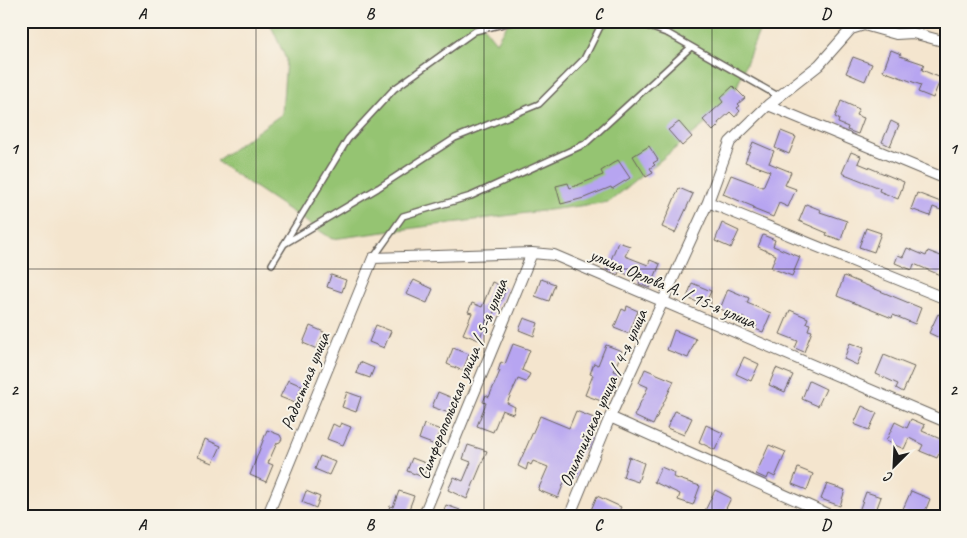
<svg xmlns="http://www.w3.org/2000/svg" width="967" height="538" viewBox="0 0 967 538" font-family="Caveat,sans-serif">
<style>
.green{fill:#95c472;stroke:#587047}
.building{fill:#b7a5f1}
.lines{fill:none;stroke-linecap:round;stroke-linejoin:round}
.lane-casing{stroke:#68625a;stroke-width:8}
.street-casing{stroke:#68625a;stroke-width:12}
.lane{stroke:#fff;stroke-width:5}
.street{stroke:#fff;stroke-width:10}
.grid{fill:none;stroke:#1c1c1c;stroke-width:1;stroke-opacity:0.55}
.labels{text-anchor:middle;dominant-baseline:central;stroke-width:4;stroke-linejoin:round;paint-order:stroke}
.street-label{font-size:18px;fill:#1c1c1c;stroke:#f7f3e8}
.neatline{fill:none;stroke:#1c1c1c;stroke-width:2}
.grid-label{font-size:16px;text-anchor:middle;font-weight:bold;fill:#1c1c1c}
</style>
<rect width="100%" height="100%" fill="#f7f3e8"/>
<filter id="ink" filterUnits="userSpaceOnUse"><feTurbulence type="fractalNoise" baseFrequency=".02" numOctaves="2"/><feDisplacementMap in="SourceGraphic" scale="10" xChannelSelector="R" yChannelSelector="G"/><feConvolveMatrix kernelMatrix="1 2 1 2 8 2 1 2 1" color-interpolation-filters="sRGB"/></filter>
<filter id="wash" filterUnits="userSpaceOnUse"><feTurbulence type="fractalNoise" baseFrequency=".0096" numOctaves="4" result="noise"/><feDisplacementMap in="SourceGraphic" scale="20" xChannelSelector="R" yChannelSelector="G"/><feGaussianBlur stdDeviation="1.12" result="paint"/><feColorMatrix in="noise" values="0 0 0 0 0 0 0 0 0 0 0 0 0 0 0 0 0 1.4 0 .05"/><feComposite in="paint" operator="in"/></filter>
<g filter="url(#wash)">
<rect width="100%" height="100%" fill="#f4e5ce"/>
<path class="green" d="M269,21H479L496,42L509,21H763L730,104L609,202L332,239L216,161L282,114L286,59Z"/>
<g id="blocks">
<path class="building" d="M891,50L901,54L900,56L924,64L922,70L941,78L933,98L918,92L921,85L883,71Z
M853,57L872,64L865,81L846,73Z
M733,86L745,98L738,104L740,106L737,108L740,111L735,117L730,112L718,123L719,125L713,131L703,120L723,102L720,98Z
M841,101L859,109L856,115L864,118L858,134L847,130L848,127L838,123L839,119L835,117Z
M891,121L899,125L890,146L882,142Z
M679,122L692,137L682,146L668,130Z
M781,131L796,137L789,154L775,148Z
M753,142L774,151L769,163L791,172L785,185L796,189L788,207L779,203L773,217L753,209L754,207L723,194L731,175L763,187L770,171L745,162Z
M649,146L658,160L653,163L655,165L650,168L653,173L646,177L633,156Z
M851,152L861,156L858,163L904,182L898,199L879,191L880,188L842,173Z
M618,160L630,178L612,189L611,187L584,198L561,204L556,186L568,183L570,188L603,175L601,171Z
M679,188L693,194L675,233L662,227Z
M917,193L946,204V212L933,207L930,216L911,209Z
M806,204L821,210L820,212L847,221L841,240L826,235L827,233L799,221Z
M722,223L739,231L731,248L715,241Z
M866,228L881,233L874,252L859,247Z
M763,235L775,240L773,246L800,257L792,276L771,268L776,255L758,247Z
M618,242L630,246L625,256L648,265L650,260L660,264L650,288L639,284L640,280L619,271L618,275L607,270Z
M907,248L926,256L928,251L946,258L940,275L914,264L912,270L895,263L898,255L903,257Z
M331,275L346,280L342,292L327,287Z
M844,276L921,308L915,324L893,315L892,318L837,296Z
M541,279L555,284L549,301L535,296Z
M414,280L433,289L427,303L406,294Z
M492,282L506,288L501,301L499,300L490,321L487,319L479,340L463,334L472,313L468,312L472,303L482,307Z
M692,283L711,291L705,305L687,298Z
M728,289L749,298L747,303L771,313L763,332L755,329L757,325L744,320V318L720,309Z
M627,306L638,311L629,334L614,328L622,309L626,311Z
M790,310L808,318L806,323L810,324L808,330L812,331L804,352L795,348L798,341L780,334Z
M938,314L946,318V336L944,340L929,333Z
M524,318L538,323L534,336L519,330Z
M376,325L391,331L384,348L369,342Z
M310,326L324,332L317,349L303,343Z
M674,330L696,339L688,358L667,350Z
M850,343L864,348L857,365L844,359Z
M513,344L530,350L522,370L530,374L526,382L518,379L507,403L515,407L513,414L502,410L493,432L477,426L486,403L483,402L486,395L489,397L500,371H498L501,362L505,364Z
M606,345L622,351L614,371L619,373L614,385L609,382L601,401L585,395L593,375L590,374L594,363L598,365Z
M453,348L469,354L463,371L447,364Z
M884,355L914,367L903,392L896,388L898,384L876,374Z
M744,357L759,364L751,381L736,374Z
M360,362L374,368L370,378L356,373Z
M776,368L793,375L785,392L769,385Z
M645,369L674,381L653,425L634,416L648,387L639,383Z
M288,380L302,386L295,403L280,397Z
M809,381L826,389L818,406L802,399Z
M347,392L361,397L356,412L342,407Z
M438,392L455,399L449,413L432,407Z
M862,406L877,413L869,430L854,424Z
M576,411L594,418L587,435L593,438L588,450L583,448L573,470L578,472L575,479L567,475L558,498L538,490L548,467L533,461L531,465L528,463L526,470L518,466L540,416L569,428Z
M675,411L692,418L684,435L667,428Z
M911,419L925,425L922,431L945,441L937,458L920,451L923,445L909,438L904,449L886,441L895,422L907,428Z
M341,423L351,427L343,445L327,439L333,424L339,427Z
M424,424L441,430L435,445L419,439Z
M706,425L723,433L715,450L699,442Z
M267,430L280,435L282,439L280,442L277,443L268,463L273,465L266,482L250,475Z
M205,439L221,446L213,463L198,457Z
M468,445L487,451L467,499L448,490L454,477L463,481L471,462L463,459Z
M769,445L786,452L775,477L769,474L767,479L756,474Z
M320,456L335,462L329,475L315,469Z
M629,457L644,463L638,482L623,477Z
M412,458L428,464L423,477L407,471Z
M661,467L675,473L673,477L700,486L693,505L678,500L680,494L654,482Z
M798,468L813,474L807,490L792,484Z
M827,484L845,490L840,506L821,499Z
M715,490L731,498L722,517H702Z
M306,491L320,497L316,508L302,502Z
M399,491L414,496L406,517H394L387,514L390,506L393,507Z
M911,491L930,499L923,517H917L902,511Z
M866,492L881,497L874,516L859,511Z
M597,496L621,507L616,517H588Z
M446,505L460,510L457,517H441Z"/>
</g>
</g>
<g filter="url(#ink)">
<use href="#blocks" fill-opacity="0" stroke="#68625a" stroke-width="1"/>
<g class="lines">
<g class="lane-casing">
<path id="lane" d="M633,21L669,34L778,96
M284,244L378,188L455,138L539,104L584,59L603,21
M374,257L403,216L471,196L585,144L691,47
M272,264L348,139L394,89L475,31L516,21"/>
</g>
<g class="street-casing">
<path id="street" d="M768,105L946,179
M708,202L946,299
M610,417L834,517
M267,517L373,258L532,253L554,255L946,422
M423,517L532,253
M569,517L610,417L708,202L730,142L768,105L819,65L851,29L864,25L896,34L913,33L946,42"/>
</g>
<use href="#lane" class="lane"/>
<use href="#street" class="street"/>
</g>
</g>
<path class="grid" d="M256,21V517M484,21V517M712,21V517M21,269H946"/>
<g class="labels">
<g class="street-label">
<text transform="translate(673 288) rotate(23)">улица Орлова А. / 15-я улица</text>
<text transform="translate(462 379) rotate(-68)">Симферопольская улица / 5-я улица</text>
<text transform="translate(305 381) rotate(-68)">Радостная улица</text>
<text transform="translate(603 398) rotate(-66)">Олимпийская улица / 4-я улица</text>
</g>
</g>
<rect width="967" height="538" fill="none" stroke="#f7f3e8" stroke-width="55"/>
<g transform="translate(894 466) rotate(204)" stroke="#f7f3e8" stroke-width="4" paint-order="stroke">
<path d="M0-4L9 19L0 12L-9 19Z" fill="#1c1c1c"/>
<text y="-8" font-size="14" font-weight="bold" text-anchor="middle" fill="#1c1c1c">С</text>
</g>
<rect x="28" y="28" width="912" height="482" class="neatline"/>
<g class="grid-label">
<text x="142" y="19">A</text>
<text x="370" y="19">B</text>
<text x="598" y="19">C</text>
<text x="826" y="19">D</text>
<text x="14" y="154">1</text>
<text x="953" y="154">1</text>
<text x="14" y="395">2</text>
<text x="953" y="395">2</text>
<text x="142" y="530">A</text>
<text x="370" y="530">B</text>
<text x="598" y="530">C</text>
<text x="826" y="530">D</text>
</g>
</svg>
